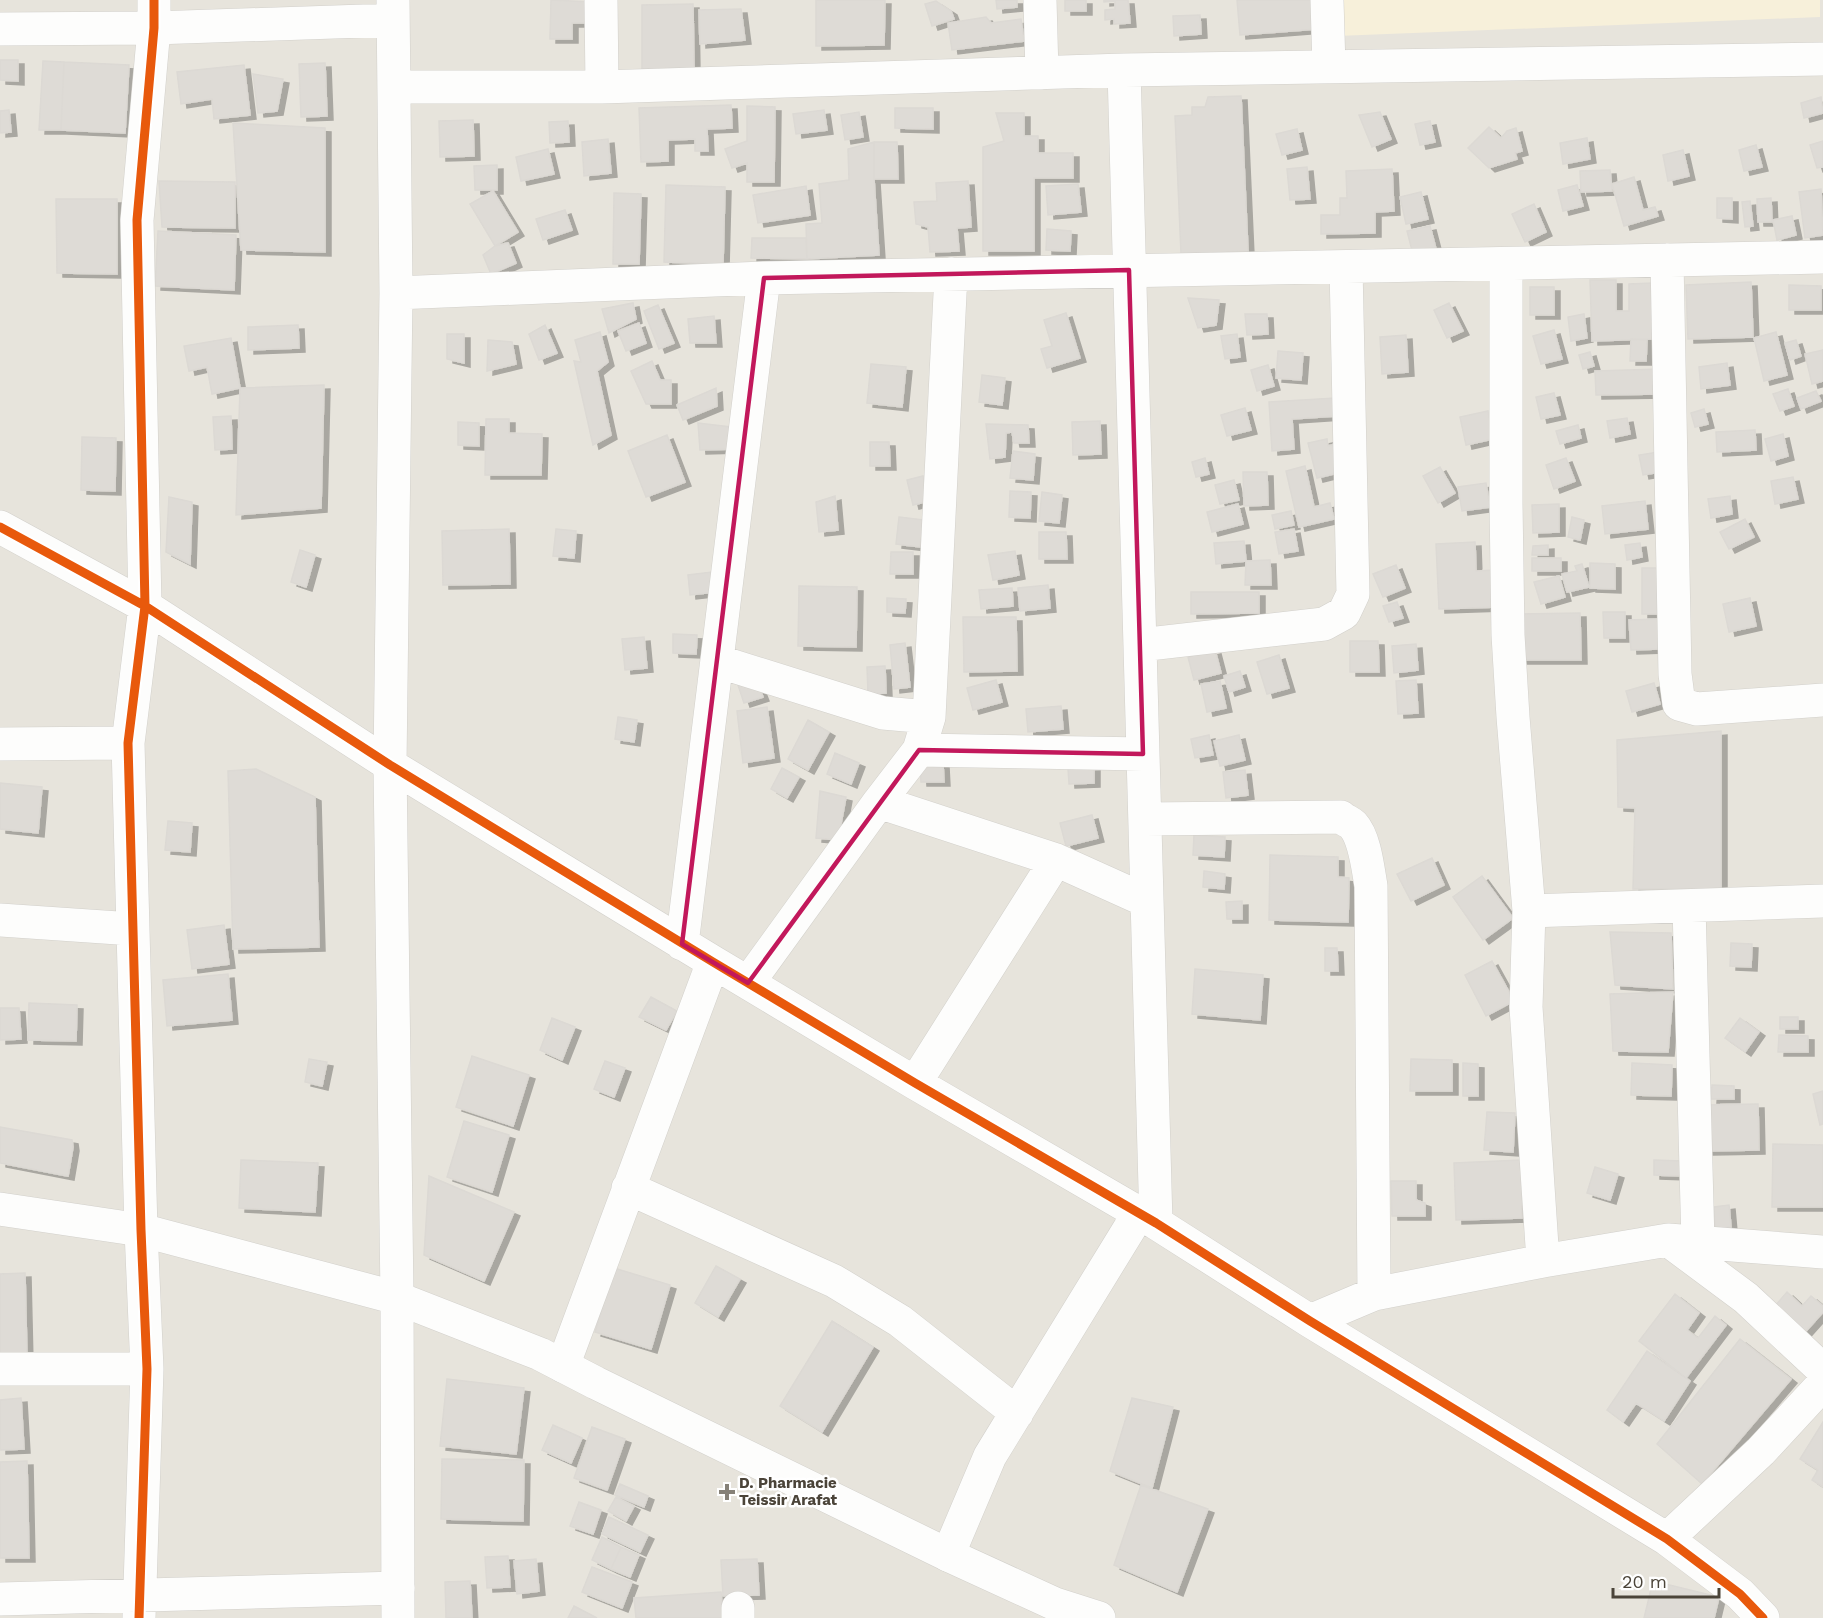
<svg xmlns="http://www.w3.org/2000/svg" width="1823" height="1618" viewBox="0 0 1823 1618" font-family="'Work Sans',sans-serif">
<style>
.residential{fill:#e7e4dc}
.sand{fill:#f7f0da}
.building{fill:#dedbd6;stroke:#dcd9d4;stroke-width:1.5;filter:url(#shadow)}
.lines{fill:none;stroke-linecap:round;stroke-linejoin:round}
.minor-casing{stroke:#d2d0cb;stroke-width:34}
.tertiary-casing{stroke:#d2d0cb;stroke-width:34}
.minor{stroke:#fdfdfc;stroke-width:33}
.tertiary{stroke:#fdfdfc;stroke-width:33}
.cycleway-casing{stroke:#fff;stroke-width:13}
.cycleway{stroke:#e8590c;stroke-width:9}
.marked{fill:none;stroke:#c2185b;stroke-width:4.5;stroke-linejoin:round}
.poi-dot{fill:#868178;stroke:#fff;stroke-width:2}
.labels{text-anchor:middle;dominant-baseline:central;stroke-width:5;stroke-linejoin:round;paint-order:stroke}
.poi-label{font-size:15px;font-weight:bold;fill:#4b4439;stroke:#fff;text-anchor:start}
</style>
<defs>
<filter id="shadow"><feDropShadow dx="6" dy="4" stdDeviation="0" flood-color="#0004"/></filter>
</defs>
<rect width="100%" height="100%" fill="#f4f2ee"/>
<path class="residential" d="M0,0H1823V1618H0Z"/>
<path class="sand" d="M1335,0H1820V17L1337,36Z"/>
<path class="building" d="M551,0L591,2L590,23H572V39H550Z
M816,0H885L884,45L816,46Z
M996,0H1017V7L997,9Z
M1065,0H1086V11H1065Z
M1104,0H1128L1130,23L1114,24V19L1105,20V10L1115,9V1L1104,2Z
M1237,0H1315L1317,29L1240,35Z
M936,1L951,11L954,19L932,26L925,4Z
M693,4L694,68L642,69V5Z
M741,9L745,40L700,44L699,10Z
M1200,15L1201,34L1174,36L1173,16Z
M986,17L991,23L1021,19L1024,41L952,50L948,23Z
M0,60H18V81L0,80Z
M43,61L64,62L61,130H39Z
M64,62L129,65L125,133L61,130Z
M325,63L327,116L301,117L299,64Z
M244,65L250,115L214,119L212,99L181,104L177,72Z
M253,74L283,79L277,111L258,113Z
M1241,96L1248,251L1181,254L1175,116L1192,115V107H1205L1208,97Z
M1821,97L1823,113L1804,118L1801,103Z
M731,105L732,128L707,129L708,151H695V139L668,140V161L641,162L639,108Z
M747,106L775,107L774,182H747V163L732,168L725,149L747,141Z
M895,108H933V129L895,128Z
M9,110L11,132L0,133V111Z
M824,110L827,130L796,134L793,114Z
M859,112L863,137L845,140L841,115Z
M1380,112L1391,139L1372,147L1359,115Z
M996,113H1024V136H1038V153H1073V178H1034V251H983V147L1004,141Z
M473,120L474,156L440,157L439,121Z
M568,121L569,142L550,143L549,122Z
M1430,121L1435,142L1420,145L1415,124Z
M233,123L325,128V252L241,250Z
M1489,127L1501,138L1507,131L1516,128L1522,151L1515,153L1517,159L1489,168L1468,148Z
M1297,129L1302,150L1282,155L1276,134Z
M1587,138L1590,159L1563,164L1560,143Z
M608,139L611,173L584,176L582,142Z
M1823,141V167L1817,168L1810,145Z
M874,142H897L898,179H874Z
M874,142V179L879,255L807,259L806,224L822,223L819,184L849,180L848,149Z
M1756,145L1762,167L1744,171L1739,150Z
M548,149L554,174L521,181L516,157Z
M1683,150L1689,176L1668,181L1663,155Z
M497,165V190H475L474,166Z
M1307,167L1310,199L1290,200L1287,169Z
M1392,169L1394,211L1375,212V233L1321,234V215H1340V198H1347L1346,171Z
M1610,170L1612,191L1581,192L1580,171Z
M1634,177L1643,210L1655,207L1658,216L1624,226L1612,184Z
M159,181L235,182V228L162,227Z
M968,181L971,227L957,228L959,251L930,252L928,227L916,224L914,202L937,201L936,183Z
M1078,184L1081,212L1048,215L1046,186Z
M666,185L725,187L723,264L664,262Z
M1577,185L1583,206L1563,211L1558,190Z
M806,186L810,215L758,223L753,195Z
M1821,189L1823,235L1805,238L1799,192Z
M493,191L518,232L495,246L470,204Z
M1421,192L1428,219L1406,224L1400,197Z
M614,193L641,194L639,264H613Z
M1717,198H1732V219L1717,218Z
M1771,198L1772,222H1758L1757,199Z
M56,199H117V274L57,273Z
M1750,201L1753,226L1745,227L1742,202Z
M1534,204L1546,232L1525,242L1512,214Z
M565,210L572,230L543,240L536,219Z
M1792,216L1796,235L1777,240L1773,220Z
M1430,226L1436,249L1413,254L1407,231Z
M1047,229L1071,231L1070,251L1046,250Z
M158,231L236,235L234,290L155,286Z
M752,238H806L807,259L751,258Z
M508,243L516,263L491,274L483,255L495,246Z
M1590,280H1616V311H1629V284L1653,283V339L1592,341Z
M1751,282L1753,337L1688,339L1686,285Z
M1789,285L1821,286V310H1789Z
M1530,287H1554V315H1530Z
M1188,298L1219,300L1216,325L1198,328Z
M633,303L636,319L609,333L602,309Z
M1449,303L1463,331L1447,338L1434,310Z
M658,305L674,343L659,349L644,311Z
M1066,313L1080,358L1047,368L1041,349L1052,346L1044,320Z
M1245,314H1267L1268,334L1247,335Z
M1584,314L1587,338L1571,341L1568,317Z
M714,316L716,343H690L688,319Z
M639,323L646,343L626,351L618,331Z
M298,325L299,348L248,350V327Z
M545,325L557,353L539,360L529,334Z
M1554,330L1562,359L1541,364L1533,336Z
M600,332L608,362L597,371L611,435L593,445L574,361L581,362L575,340Z
M1776,332L1787,375L1764,381L1754,338Z
M447,334H464V363L447,359Z
M1237,334L1240,357L1225,359L1221,336Z
M1406,335L1408,372L1382,374L1380,337Z
M231,338L240,388L212,394L207,367L189,371L184,346Z
M1631,339L1647,340L1646,361H1630Z
M488,340L512,342L516,364L487,371Z
M1796,340L1801,356L1790,360L1785,343Z
M1823,350V381L1812,384L1805,354Z
M1278,351L1303,353L1301,380L1276,378Z
M1590,352L1594,366L1583,369L1579,355Z
M652,361L660,380H671V404H646L631,371Z
M1727,363L1730,385L1701,389L1699,367Z
M871,364L906,367L902,407L867,403Z
M1268,365L1274,386L1257,391L1251,370Z
M1660,369V394L1596,395L1595,371Z
M982,375L1005,378L1002,405L979,402Z
M324,385L321,508L236,515L240,388Z
M716,388L717,406L683,420L677,405Z
M1788,389L1794,406L1780,411L1773,394Z
M1816,391L1821,401L1801,409L1797,398Z
M1554,393L1560,415L1541,419L1536,397Z
M1335,398L1336,416L1292,419L1294,449L1272,451L1269,402Z
M1245,408L1251,430L1227,436L1221,415Z
M1704,409L1708,424L1695,427L1691,413Z
M1488,411L1493,439L1466,445L1460,417Z
M231,416L232,449L215,450L213,417Z
M1627,418L1630,434L1610,438L1607,421Z
M486,419H509V433L542,434L541,475H485Z
M1100,421L1101,454L1073,455L1072,422Z
M458,422L479,423V446L458,445Z
M698,423L739,428L735,449L700,450Z
M986,424L1028,425L1029,443H1014L1012,432L1006,433L1005,457L990,459Z
M1578,425L1581,438L1560,444L1556,431Z
M1755,430L1756,450L1717,452L1716,432Z
M1783,434L1788,456L1771,461L1765,439Z
M667,435L685,482L646,497L628,451Z
M82,437L116,438L115,491L81,490Z
M1327,439L1328,446L1339,443L1346,471L1317,478L1308,443Z
M870,442H889L890,466H870Z
M1013,451L1035,454L1033,480L1010,478Z
M1658,452L1661,472L1643,475L1639,455Z
M1205,458L1209,474L1196,477L1192,462Z
M1566,458L1575,481L1554,489L1546,465Z
M1305,466L1314,507L1330,503L1334,519L1299,527L1286,471Z
M1440,467L1455,493L1438,503L1423,476Z
M1243,472H1267L1268,505L1244,506Z
M923,476L929,501L913,505L907,480Z
M1793,477L1798,499L1775,504L1771,481Z
M1234,480L1239,500L1220,504L1215,485Z
M1486,483L1490,507L1462,511L1458,487Z
M1010,491L1031,492L1030,518L1009,517Z
M1042,492L1062,495L1059,523L1039,521Z
M835,496L838,530L819,532L816,502Z
M1730,496L1732,514L1711,518L1708,499Z
M169,497L192,502L190,564L166,552Z
M1645,501L1648,529L1605,534L1602,506Z
M1238,504L1243,524L1212,532L1207,512Z
M1559,504V532L1533,533L1532,505Z
M1291,511L1294,525L1275,529L1272,515Z
M899,517L923,520L920,547L896,544Z
M1572,517L1584,520L1580,540L1568,537Z
M1745,519L1754,537L1729,549L1720,532Z
M509,529L510,584L443,585L442,531Z
M556,529L576,531L574,558L553,556Z
M1294,529L1298,551L1279,554L1275,532Z
M1039,532H1066L1067,559H1039Z
M1244,541L1246,561L1216,564L1214,543Z
M1475,542L1476,571L1496,570L1498,607L1439,609L1436,544Z
M1640,543L1642,557L1627,560L1625,545Z
M1548,545V555H1532L1533,546Z
M300,550L315,555L306,587L291,582Z
M1015,551L1019,575L993,580L988,555Z
M891,552H913V574H890Z
M1532,558H1561V571H1532Z
M1270,560L1271,585H1245L1246,561Z
M1590,563L1615,564V589L1590,588Z
M1582,564L1589,587L1567,592L1562,574L1577,571L1575,566Z
M1396,565L1405,588L1383,597L1373,574Z
M1642,568H1666V614H1642Z
M712,572L715,592L690,595L688,575Z
M1559,576L1565,597L1541,604L1534,582Z
M1048,585L1050,608L1020,611L1018,588Z
M799,586L857,587L856,647L798,646Z
M1012,588L1013,606L981,609L979,590Z
M1191,592H1259V613L1191,614Z
M887,598L906,599L905,613L887,612Z
M1750,598L1756,626L1729,632L1723,604Z
M1397,602L1403,618L1389,622L1383,606Z
M1603,612H1625V638H1604Z
M1580,613L1581,660H1516V614Z
M963,617H1016L1017,671L964,672Z
M1658,619L1659,649L1631,650L1629,620Z
M673,634L697,635L696,654L673,653Z
M644,637L647,668L625,670L622,639Z
M1350,641H1378L1379,672H1350Z
M905,643L910,687L894,689L890,645Z
M1416,644L1418,670L1394,673L1392,646Z
M1215,650L1221,673L1194,680L1188,657Z
M1279,655L1289,688L1267,694L1257,662Z
M885,666L886,693L868,694L867,667Z
M1240,671L1245,687L1229,692L1224,676Z
M756,679L763,697L744,703L738,685Z
M996,680L1002,702L973,710L967,688Z
M1416,680L1418,713L1398,714L1396,681Z
M1220,681L1226,708L1207,712L1201,684Z
M1654,683L1660,704L1632,712L1626,691Z
M1061,706L1063,729L1028,732L1026,709Z
M767,707L774,758L743,763L737,711Z
M618,717L637,720L634,742L615,739Z
M808,720L829,732L808,770L788,759Z
M1721,731V889H1633L1635,808L1618,807L1617,740Z
M1209,735L1213,755L1195,758L1191,739Z
M1239,735L1245,760L1220,766L1214,741Z
M835,753L859,763L851,784L827,774Z
M943,763L944,782H921L920,764Z
M1094,767V783L1069,784L1068,768Z
M782,768L799,777L787,798L771,789Z
M256,769L315,797L319,947L233,949L228,771Z
M1245,770L1248,795L1226,798L1223,772Z
M0,783L42,787L38,833L0,829Z
M820,791L846,797L838,840L816,838Z
M1092,815L1098,838L1066,846L1060,823Z
M168,821L192,823L190,852L165,850Z
M1194,835L1225,837L1224,857L1193,855Z
M1270,855L1338,857V877L1349,878L1348,922L1269,920Z
M1432,858L1444,885L1411,901L1397,874Z
M1204,871L1225,874L1224,889L1203,887Z
M1482,876L1513,918L1483,940L1453,897Z
M1242,901V919H1227L1226,902Z
M224,925L229,964L192,969L187,930Z
M1610,932L1671,933L1673,989L1615,985Z
M1731,943L1752,944L1751,967L1730,966Z
M1325,948H1337L1338,971H1325Z
M1492,961L1514,1001L1486,1016L1465,975Z
M1195,969L1263,975L1260,1020L1192,1014Z
M228,974L232,1020L167,1026L163,980Z
M1673,992L1668,1052L1613,1051L1610,994Z
M651,997L677,1011L666,1030L639,1017Z
M29,1003L77,1005L76,1041L28,1040Z
M0,1008H19L21,1039L0,1040Z
M1780,1017H1798V1029H1780Z
M552,1018L575,1027L562,1060L540,1050Z
M1740,1018L1759,1032L1745,1052L1725,1038Z
M1779,1035L1808,1036V1052H1778Z
M472,1056L529,1075L513,1126L456,1107Z
M309,1059L327,1062L322,1086L305,1082Z
M1411,1059L1452,1060V1091H1410Z
M605,1061L625,1068L614,1097L594,1089Z
M1463,1063L1478,1064V1096H1463Z
M1632,1063L1672,1065L1671,1096L1631,1095Z
M1712,1085L1734,1086V1099H1711Z
M1823,1091V1124L1820,1125L1813,1094Z
M1758,1104L1759,1150L1707,1151L1706,1105Z
M1487,1112L1515,1113L1513,1152L1484,1150Z
M464,1121L509,1135L492,1192L447,1177Z
M0,1127L72,1140L73,1147L68,1176L0,1163Z
M1773,1144L1823,1145V1207H1772Z
M241,1160L318,1163L315,1212L239,1208Z
M1521,1160L1522,1218L1456,1220L1454,1163Z
M1654,1160L1681,1161V1176L1654,1175Z
M1595,1167L1618,1174L1610,1200L1587,1193Z
M429,1176L514,1212L484,1281L424,1255Z
M1391,1181H1416V1200L1425,1203V1216H1392Z
M1729,1205L1731,1227L1715,1229L1714,1207Z
M716,1266L740,1279L718,1317L695,1303Z
M614,1268L670,1285L651,1349L595,1332Z
M25,1273L27,1359H0V1274Z
M1787,1292L1802,1306L1811,1296L1823,1306V1312L1799,1339L1769,1313Z
M1675,1294L1699,1313L1687,1330L1698,1338L1715,1316L1726,1325L1686,1378L1639,1341Z
M832,1321L873,1347L822,1432L780,1406Z
M1740,1339L1791,1379L1702,1484L1657,1444Z
M1647,1351L1690,1381L1664,1421L1636,1403L1623,1422L1607,1410Z
M447,1379L524,1388L516,1454L440,1446Z
M21,1398L24,1449L0,1450V1400Z
M1132,1398L1173,1407L1152,1488L1110,1471Z
M1823,1422V1487L1812,1480L1818,1470L1800,1459Z
M553,1425L582,1438L571,1463L542,1450Z
M592,1427L625,1439L607,1490L574,1478Z
M442,1459L524,1460L523,1521L441,1519Z
M27,1461L29,1558H0V1462Z
M620,1484L648,1496L644,1507L615,1495Z
M1141,1485L1208,1509L1177,1592L1114,1565Z
M616,1497L634,1506L626,1521L608,1511Z
M579,1502L601,1510L593,1534L570,1526Z
M609,1517L648,1535L640,1552L602,1534Z
M602,1537L621,1547L611,1569L592,1560Z
M621,1547L639,1555L630,1577L611,1569Z
M508,1556L510,1587L487,1588L485,1557Z
M536,1559L539,1591L517,1594L514,1561Z
M757,1559L759,1595L723,1596L721,1560Z
M592,1567L632,1582L622,1608L582,1592Z
M470,1581L472,1618H446L445,1582Z
M1653,1581L1719,1597L1714,1618H1644Z
M721,1592L723,1618H636L634,1598Z
M574,1606L597,1618H568Z"/>
<g class="lines">
<g class="minor-casing">
<path id="minor" d="M393,0L396,293L390,765L397,1298
M601,0L602,87
M1040,0L1042,73
M1327,0L1329,67
M0,29L154,28L393,20
M1124,70L1156,1223
M394,87H602L1124,70L1823,59
M1667,260L1675,674L1679,704L1697,709L1823,700
M1506,264V503L1508,635L1513,717L1529,911L1526,1007L1543,1261
M396,293L764,278L1823,257
M0,527L145,606L390,765L713,962L915,1083L1156,1223L1310,1321L1667,1539L1740,1594L1763,1618
M1140,645L1324,624L1344,613L1353,594L1346,267
M717,661L883,713L929,717
M0,744L128,743
M919,750L1143,754
M879,802L1056,860L1147,901
M1145,819L1341,817C1344,820 1350,822 1353,825C1365,838 1368,869 1371,886L1374,1294
M1689,906L1698,1243
M1529,911L1823,901
M0,920L133,929
M682,944L764,278
M748,983L879,802L919,750L929,717L951,274
M915,1083L1056,860
M628,1188L834,1281L900,1321L1017,1413
M1668,1240L1746,1298L1823,1370
M1310,1321L1374,1294L1543,1261L1668,1240L1823,1252
M563,1366L713,962
M0,1369H147
M1667,1539L1761,1451L1823,1384
M948,1555L990,1456L1139,1213
M0,1599L398,1588
M738,1608V1618
M139,1618L147,1369L141,1230L128,743L145,606L137,220L154,28V0"/>
</g>
<g class="tertiary-casing">
<path id="tertiary" d="M0,1209L141,1230L397,1298L540,1354L596,1383L948,1555L1055,1604L1099,1618
M397,1298L398,1618"/>
</g>
<use href="#minor" class="minor"/>
<use href="#tertiary" class="tertiary"/>
<g class="cycleway-casing">
<path id="cycleway" d="M0,527L145,606L390,765L713,962L915,1083L1156,1223L1310,1321L1667,1539L1740,1594L1763,1618
M139,1618L147,1369L141,1230L128,743L145,606L137,220L154,28V0"/>
</g>
<use href="#cycleway" class="cycleway"/>
</g>
<path class="marked" d="M1129,270L1143,754L919,750L748,983L682,944L764,278Z"/>
<path class="poi-dot" d="M724 1483h6v6h6v6h-6v6h-6v-6h-6v-6h6z"/>
<g class="labels">
<g class="poi-label">
<text x="739" y="1483">D. Pharmacie<tspan x="739" dy="17">Teissir Arafat</tspan></text>
</g>
</g>
<path d="M1613 1588v9h106v-9" fill="none" stroke="#4b4439" stroke-width="3"/>
<text x="1622" y="1588" font-size="18" fill="#4b4439" stroke="#ffffff" stroke-width="4.5" paint-order="stroke">20 m</text>
</svg>
